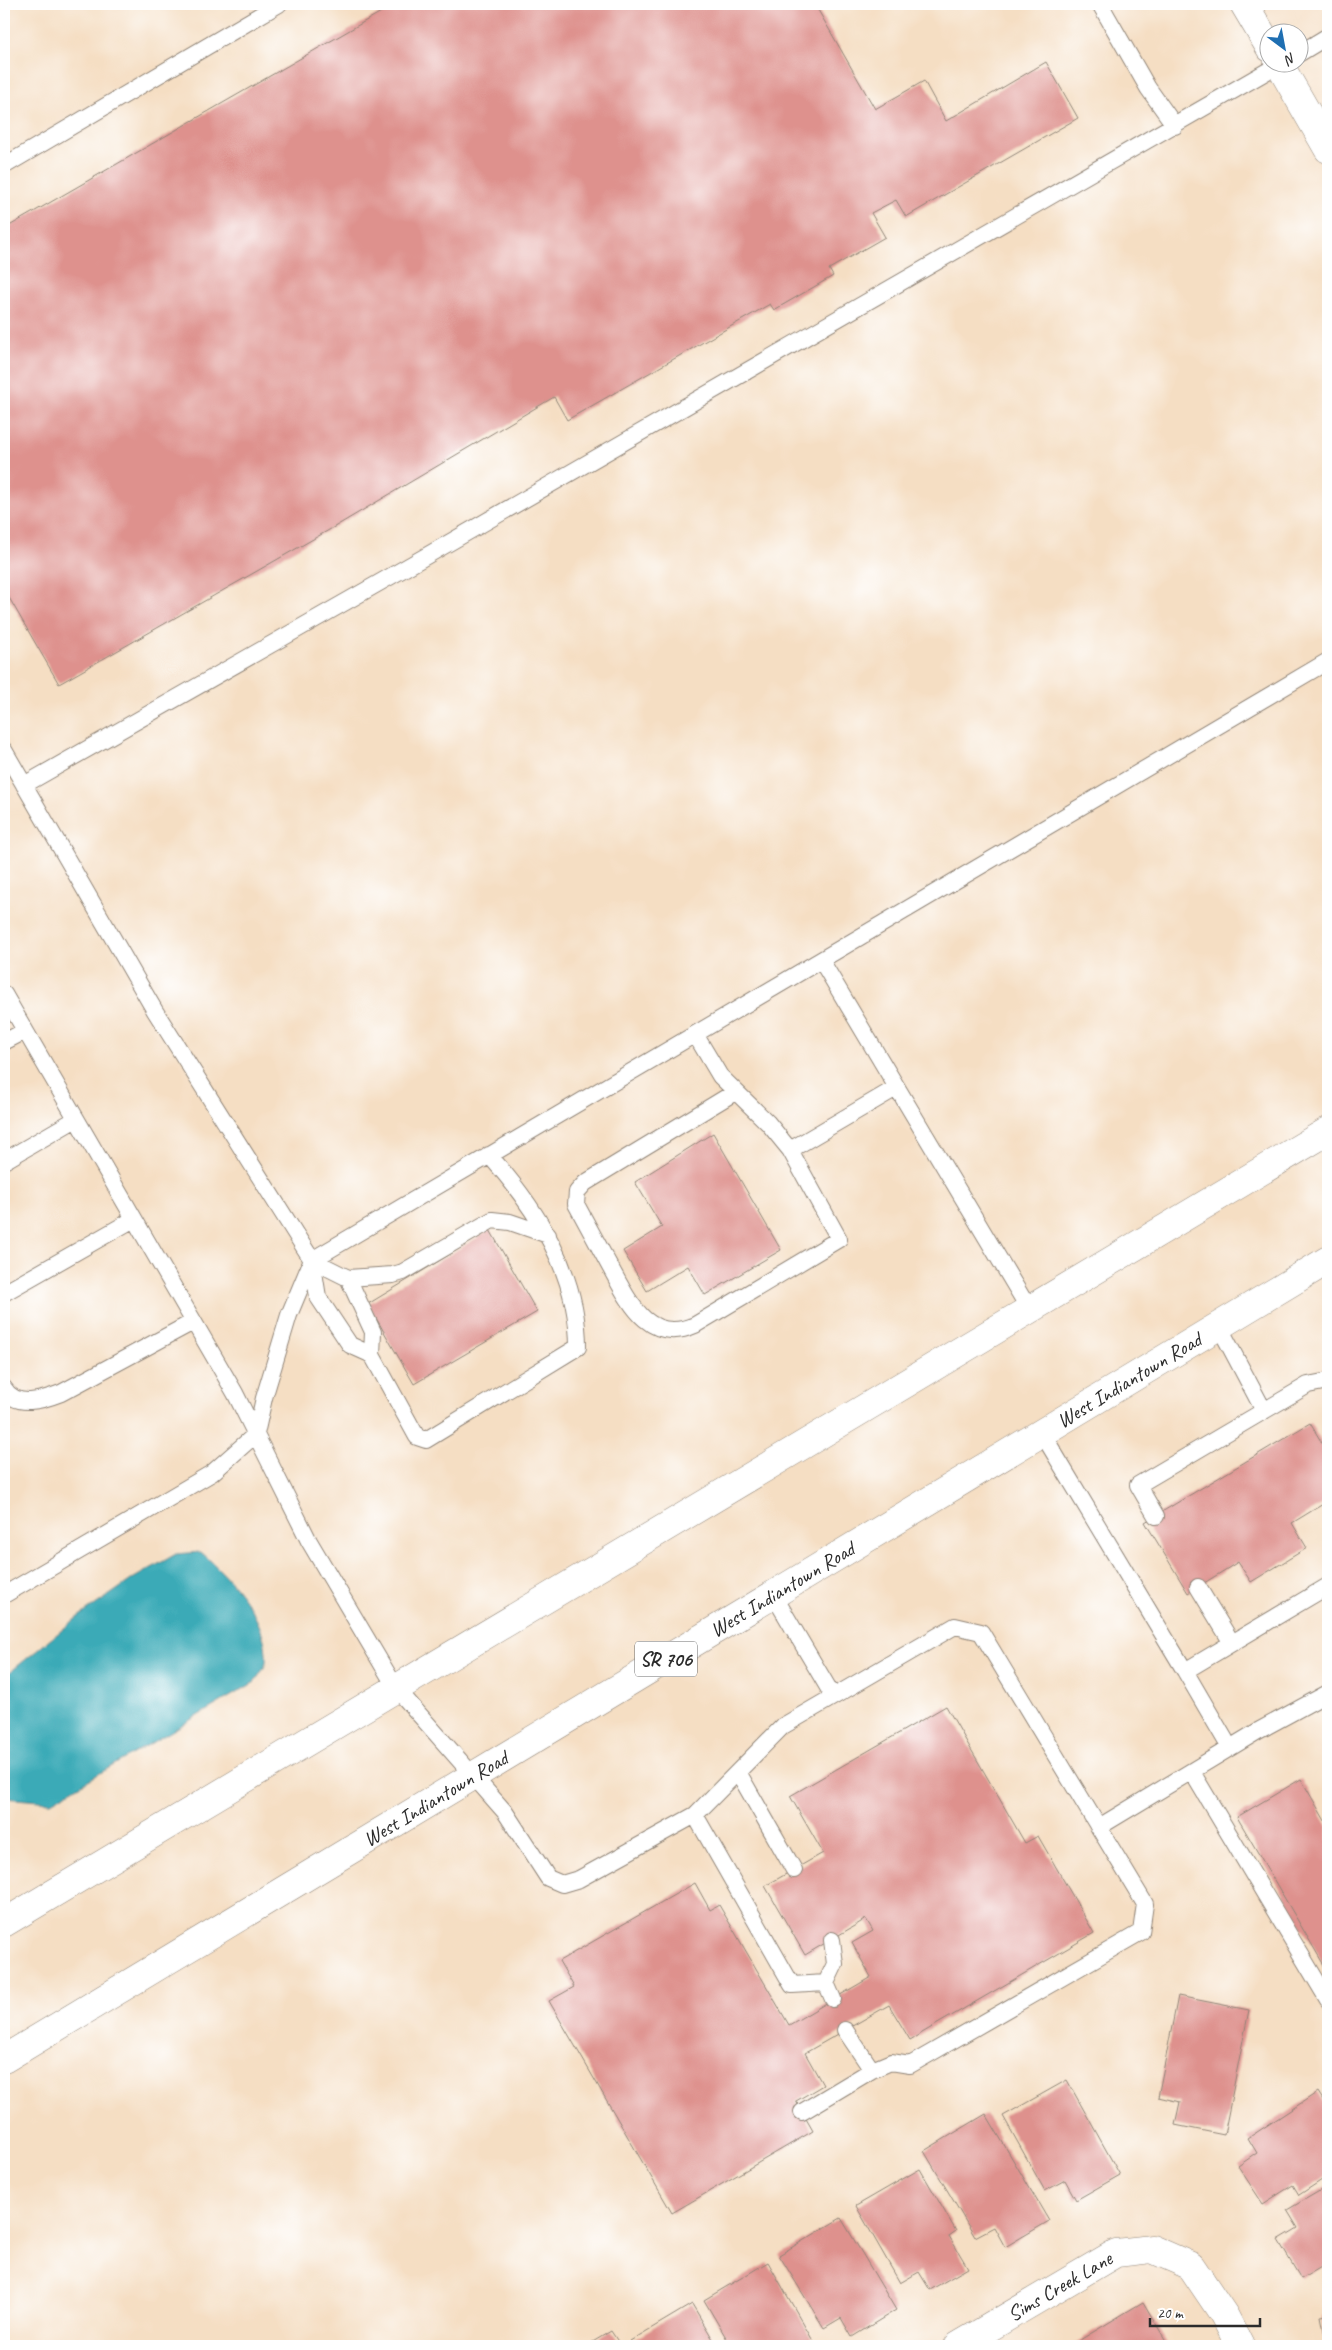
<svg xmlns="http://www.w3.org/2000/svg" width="1332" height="2350" viewBox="0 0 1332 2350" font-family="Caveat,sans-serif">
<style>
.water{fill:#3aaab7;stroke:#326a71}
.building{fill:#de918d}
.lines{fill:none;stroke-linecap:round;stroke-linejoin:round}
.lane-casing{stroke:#908477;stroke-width:18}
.street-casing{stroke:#908477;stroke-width:29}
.secondary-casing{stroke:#908477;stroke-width:29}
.primary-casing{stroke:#908477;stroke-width:29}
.lane{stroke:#fff;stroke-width:16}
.street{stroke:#fff;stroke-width:28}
.secondary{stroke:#fff;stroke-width:28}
.primary{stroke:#fff;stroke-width:28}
.labels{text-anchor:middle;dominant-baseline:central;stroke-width:5;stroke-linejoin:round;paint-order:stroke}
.shield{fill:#fff;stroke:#6b6b6b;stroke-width:1}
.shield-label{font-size:20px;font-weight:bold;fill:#2b2b2b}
.street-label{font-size:21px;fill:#2b2b2b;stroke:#fff}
</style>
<rect width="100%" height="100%" fill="#fff"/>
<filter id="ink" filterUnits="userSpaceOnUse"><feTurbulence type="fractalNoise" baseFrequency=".02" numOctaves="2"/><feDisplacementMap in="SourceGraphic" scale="10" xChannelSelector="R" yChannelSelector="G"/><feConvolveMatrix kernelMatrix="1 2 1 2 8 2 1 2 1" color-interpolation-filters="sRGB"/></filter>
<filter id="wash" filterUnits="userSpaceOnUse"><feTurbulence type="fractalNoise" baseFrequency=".0096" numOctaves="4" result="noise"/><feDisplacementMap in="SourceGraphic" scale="20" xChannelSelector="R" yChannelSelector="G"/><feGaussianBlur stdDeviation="1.12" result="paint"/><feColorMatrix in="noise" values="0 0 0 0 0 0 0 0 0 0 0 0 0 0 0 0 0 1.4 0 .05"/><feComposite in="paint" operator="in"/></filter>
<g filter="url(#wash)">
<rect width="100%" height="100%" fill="#f5dec3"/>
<path class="water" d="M201,1552C230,1578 269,1619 266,1662C265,1668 258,1676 255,1682L51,1802L4,1798V1677L78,1617L134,1578L176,1554Z"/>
<g id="blocks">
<path class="building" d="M395,4H828L818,10L875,109L924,81L946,121L1046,62L1078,118L906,217L896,200L871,213L885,237L829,269L833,276L774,310L770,304L567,420L554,397L336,526L59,684L4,589V229Z
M713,1133L781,1250L705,1295L688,1266L647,1291L623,1251L662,1227L635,1182Z
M490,1230L537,1312L414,1384L368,1304Z
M1310,1423L1328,1453V1501L1292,1523L1307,1548L1251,1582L1238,1562L1188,1593L1145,1522Z
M946,1706L1025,1843L1038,1836L1094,1933L910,2040L889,2005L805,2053L823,2085L796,2101L813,2131L672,2213L549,2001L574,1987L559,1961L695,1883L710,1910L719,1905L789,2025L871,1977L852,1943L873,1931L866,1919L805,1955L765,1886L823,1853L790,1796Z
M1301,1779L1328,1826V1972L1237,1817Z
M1178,1996L1249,2010L1224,2135L1175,2125L1180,2102L1158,2097Z
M1067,2080L1120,2175L1076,2200L1065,2180L1045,2191L1003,2116Z
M1318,2092L1328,2108V2176L1299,2195L1293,2185L1263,2204L1238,2166L1257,2153L1248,2138Z
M986,2114L1049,2221L1005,2247L994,2227L975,2237L924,2151Z
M920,2169L956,2231L949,2236L968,2268L930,2290L919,2272L900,2283L856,2206Z
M1328,2186V2263L1301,2279L1278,2240L1298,2228L1287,2210Z
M841,2218L896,2310L852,2337L841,2318L824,2328L779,2255Z
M768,2262L816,2346H731L704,2300Z
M1143,2302L1169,2346H1070Z
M692,2304L717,2346H633L630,2341Z
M1328,2315V2346H1327L1321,2316Z
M611,2331L621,2346H586Z"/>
</g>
</g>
<g filter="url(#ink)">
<use href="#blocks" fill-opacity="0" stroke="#908477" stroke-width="1"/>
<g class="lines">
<g class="lane-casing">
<path id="lane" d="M1100,4L1148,88L1175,126
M1300,53L1328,36
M4,166L279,4
M4,750L155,1011L312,1260L318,1297L350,1345L372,1355L373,1332L348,1278L312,1260
M24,785L414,563L1283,62
M821,960L1029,1309
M4,994L235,1393L309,1541L396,1688L505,1812L548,1878L562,1884L579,1879L695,1815L783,1726L955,1626L981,1632L1145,1904L1141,1932L910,2065L891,2062L872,2070L802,2112
M695,1034L720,1076L768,1123L790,1150L839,1239L695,1325C647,1346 628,1299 609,1265C598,1245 587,1224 576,1204L577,1192L585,1183L735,1092
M4,1042L25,1031
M790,1150L896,1088
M4,1161L76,1119
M348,1278L393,1275L403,1272L492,1220L510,1222L548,1235
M4,1293L134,1219
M1219,1326L1264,1411
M372,1355L417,1437L426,1440L578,1347C578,1273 537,1209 489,1155
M4,1388C16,1409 43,1400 61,1393L193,1322
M1042,1433L1185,1671L1328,1586
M1156,1516L1138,1485L1308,1385L1328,1381
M1198,1587L1232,1643
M773,1594L833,1696
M4,1595L212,1473L256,1434L264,1398L289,1315L312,1260L1328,661
M1185,1671L1230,1748
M738,1772L794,1870
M1192,1772L1328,2000
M695,1815L792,1985L826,1983L833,1999
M1099,1827L1258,1731L1328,1693
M826,1983L835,1964L832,1940
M845,2030L872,2070"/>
</g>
<g class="street-casing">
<g id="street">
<path id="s1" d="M958,2346L1116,2253L1152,2249L1191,2266L1224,2315L1240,2346"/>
</g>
</g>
<g class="secondary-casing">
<path id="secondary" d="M1244,4L1270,48
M1278,62L1328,149"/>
</g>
<g class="primary-casing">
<g id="primary">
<path d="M4,1923L1328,1131"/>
<path id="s2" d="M4,2059L1328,1260"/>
</g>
</g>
<use href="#lane" class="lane"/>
<use href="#street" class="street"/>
<use href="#secondary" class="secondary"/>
<use href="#primary" class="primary"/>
</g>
</g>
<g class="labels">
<rect class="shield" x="635" y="1641.5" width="62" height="35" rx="4"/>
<g class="shield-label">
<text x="666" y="1659">SR 706</text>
</g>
<g class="street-label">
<text stroke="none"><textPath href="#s2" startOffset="1314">West Indiantown Road</textPath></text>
<text stroke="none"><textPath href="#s2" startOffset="909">West Indiantown Road</textPath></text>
<text stroke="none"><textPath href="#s2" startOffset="504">West Indiantown Road</textPath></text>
<text stroke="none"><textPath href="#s1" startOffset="118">Sims Creek Lane</textPath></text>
</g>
</g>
<rect width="1332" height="2350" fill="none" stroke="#fff" stroke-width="20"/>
<g transform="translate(1284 48) rotate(148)"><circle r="24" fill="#ffffff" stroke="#aaaaaa"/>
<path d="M0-4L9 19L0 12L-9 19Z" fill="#1f6fb2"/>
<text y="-8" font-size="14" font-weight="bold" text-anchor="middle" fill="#2b2b2b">N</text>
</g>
<path d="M1150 2318v8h110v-8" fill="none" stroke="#2b2b2b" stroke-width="2.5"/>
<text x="1157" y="2318" font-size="15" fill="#2b2b2b" stroke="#ffffff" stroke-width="4" paint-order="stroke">20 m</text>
</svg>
